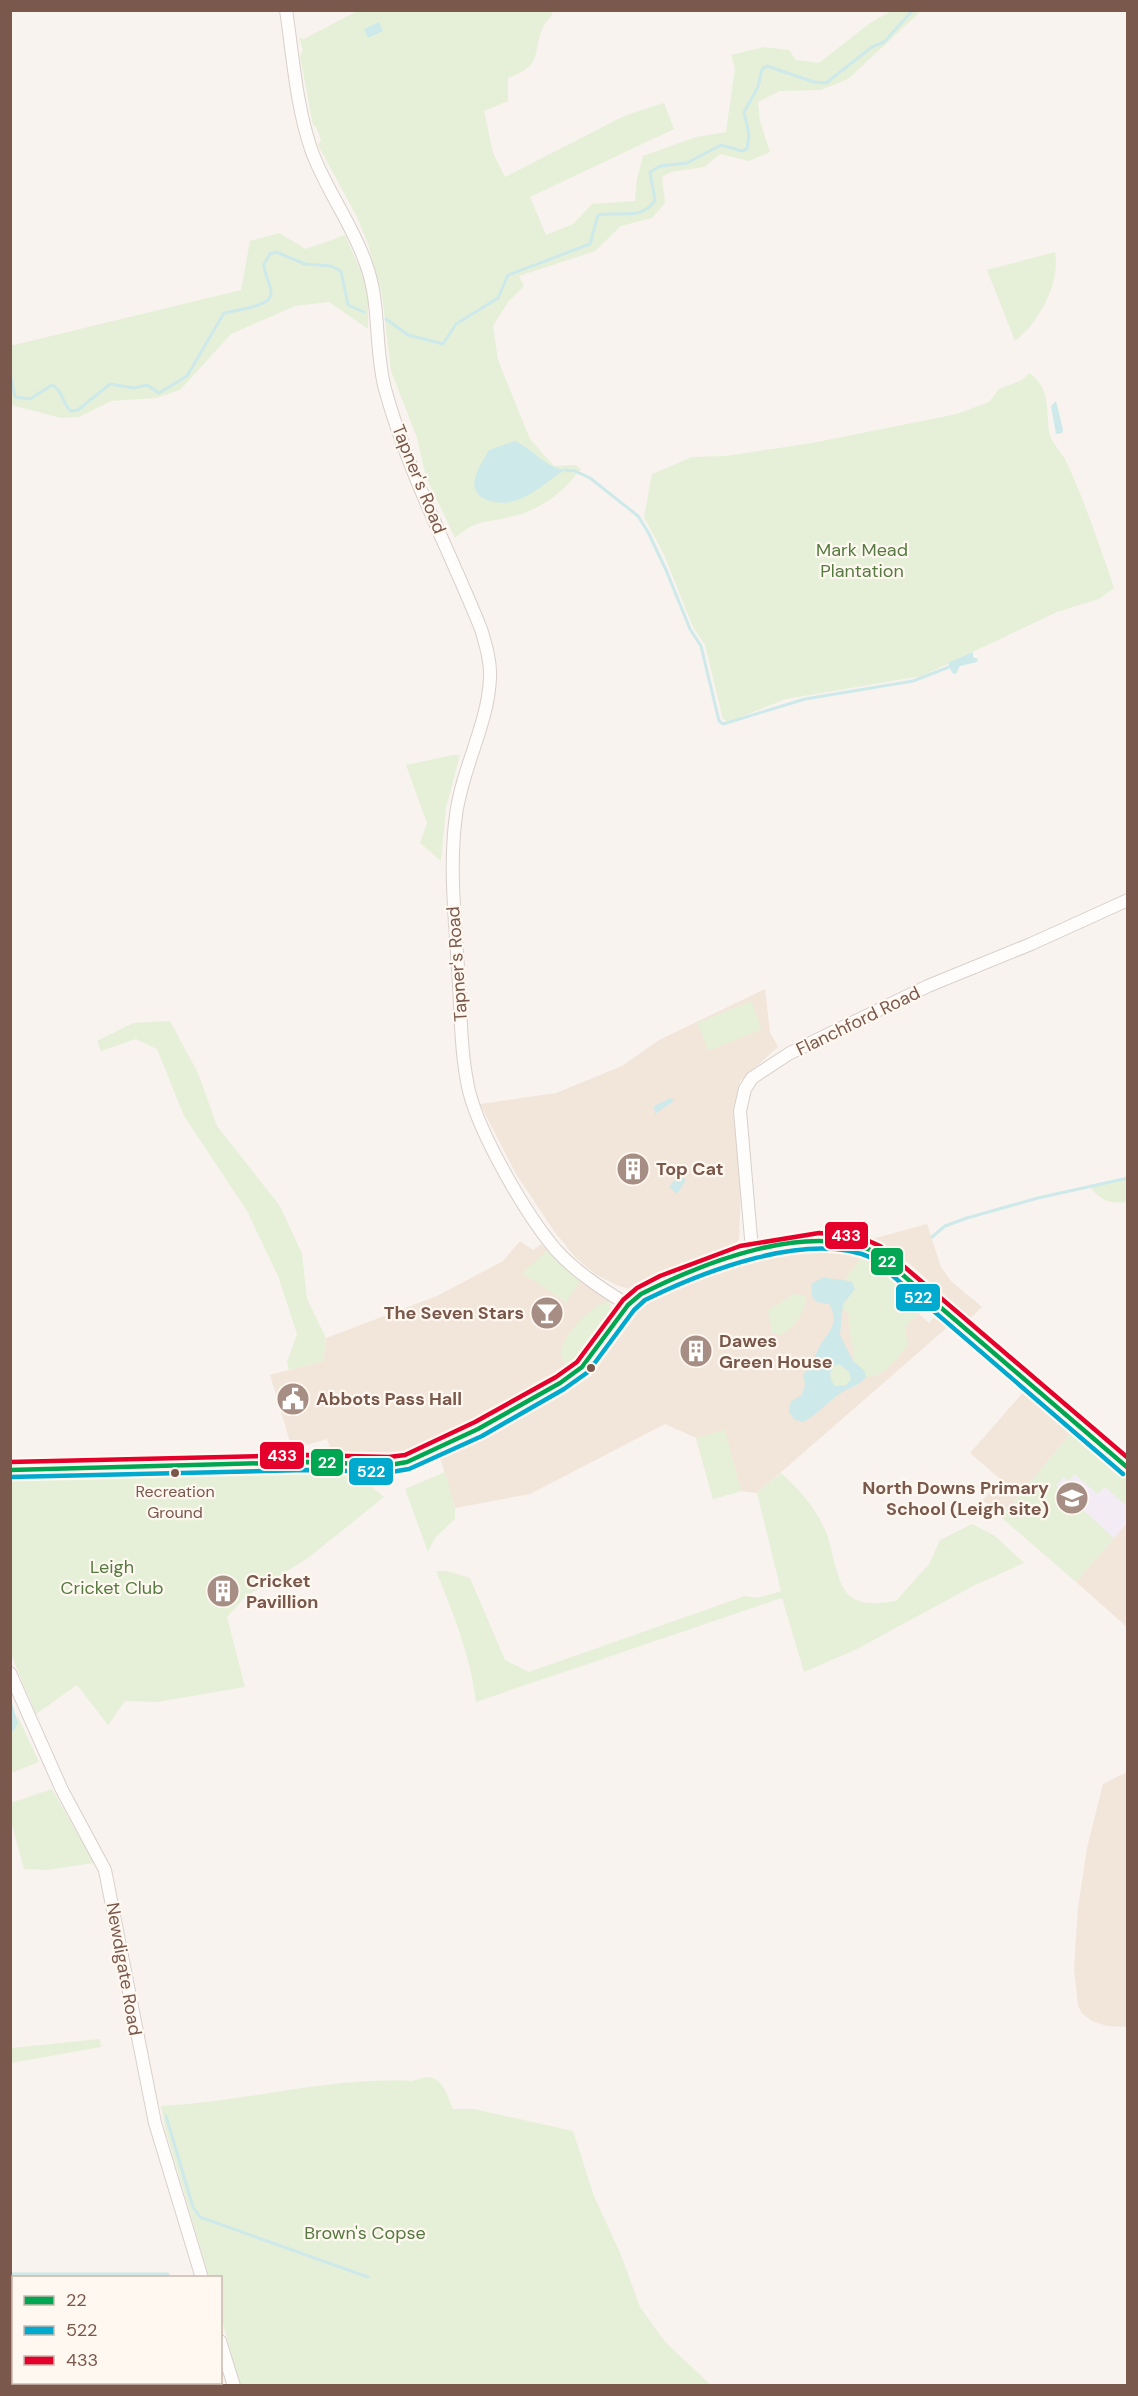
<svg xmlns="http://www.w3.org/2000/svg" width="1138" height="2396" viewBox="0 0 1138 2396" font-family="'DM Sans',sans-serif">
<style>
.residential{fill:#f2e6db}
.education{fill:#f4ecf5}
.green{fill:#e6f0d8}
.water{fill:#cee9ea;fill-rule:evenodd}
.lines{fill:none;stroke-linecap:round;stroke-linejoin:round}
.stream{stroke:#cee9ea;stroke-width:3}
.tertiary-casing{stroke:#d8cfca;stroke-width:14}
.tertiary{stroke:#fefdfc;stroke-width:12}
.bus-1-casing{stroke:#fff8f1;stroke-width:9}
.bus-2-casing{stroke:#fff8f1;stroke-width:9}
.bus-3-casing{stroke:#fff8f1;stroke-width:9}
.bus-1{stroke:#00a651;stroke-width:4.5}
.bus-2{stroke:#00a9ce;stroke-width:4.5}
.bus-3{stroke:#e4002b;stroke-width:4.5}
.bus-dot{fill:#7a584b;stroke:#fff8f1;stroke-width:2}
.labels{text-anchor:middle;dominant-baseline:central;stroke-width:4.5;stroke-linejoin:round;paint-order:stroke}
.bus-label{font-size:16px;fill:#7a584b;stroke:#fff8f1}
.street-label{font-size:18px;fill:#7a584b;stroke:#fff8f1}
.park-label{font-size:18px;fill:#547a3f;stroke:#fff8f1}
.poi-label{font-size:18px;font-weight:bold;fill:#7a584b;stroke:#fff8f1;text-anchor:start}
.line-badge{stroke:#fff8f1;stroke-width:2}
.badge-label{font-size:16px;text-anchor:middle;font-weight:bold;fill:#fff}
</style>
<rect width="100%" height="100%" fill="#f8f3ee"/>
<path class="residential" d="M765,989L770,1032L778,1047L740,1081L733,1109L741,1189L739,1239L733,1249L630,1289L618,1286L595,1274L575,1257L554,1231L516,1174L480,1104L556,1093L622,1066L659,1040Z
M927,1224L941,1267L951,1281L982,1307L970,1319L911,1265L872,1239Z
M520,1241L533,1250L541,1244L581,1280L610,1301L611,1315L583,1354L570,1366L513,1403L461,1431L409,1454L362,1458L333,1455L327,1439L292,1449L270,1375L323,1361L326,1338L437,1296L503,1261Z
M814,1248L863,1256L889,1272L922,1309L919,1314L929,1323L933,1318H941L950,1325L757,1493L741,1491L713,1499L696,1438L665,1424L530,1494L455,1508L440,1457L494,1432L579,1381L591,1369L644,1300L675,1286L737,1265Z
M1026,1389L1127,1479V1627L983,1500L1000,1479L970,1453Z
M1127,1772V2027L1107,2026L1092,2021L1082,2013L1078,2006L1074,1968L1078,1908L1087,1848L1103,1784Z"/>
<path class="education" d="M1072,1432L1127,1479V1523L1076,1582L1001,1517Z"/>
<path class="green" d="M357,11H553C552,18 546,21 543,27C531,55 545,64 508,78V101L484,111L493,153L505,177L626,115L664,103L674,129L530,197L546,235L573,224L592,204L635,201L637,179L643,156L696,137L726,132L735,68L731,55L764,47L789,50L796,60L819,63L870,23L891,11H921L848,79L821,90L780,91L758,102L760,121L770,152L749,161L720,154L704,167L671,172L662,177L665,203L652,218L621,226L595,251L519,276L524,286L508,302L493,326L498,360L530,439L554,466L575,465L581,469C562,493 541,510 510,517C484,524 478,518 455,538L426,477L417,438L391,371L382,295L368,244L357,217L318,145L321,140L316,127L313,125L300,56L303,50L299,38L304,39Z
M279,233L306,249L345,235L368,287V329L329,302L295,306L231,334L180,390L156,398L111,401L79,417L61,418L11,405V344L14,345L241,290L250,241Z
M1055,252C1061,282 1039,323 1015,341L987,270Z
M1029,373C1051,388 1046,410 1049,431C1051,444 1062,451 1067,463C1085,503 1100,546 1114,588L1099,599L1057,612L922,676L786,699L728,722L723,719L705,645L693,627L664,555L644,517L652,474L692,457L725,456L812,443L957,414L989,402L999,389L1022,380Z
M453,755H460L446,808L441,861L420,843L427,823L406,765Z
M751,1001L762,1029L709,1051L697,1023Z
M170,1021L198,1073L217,1126L280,1206L302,1254L307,1299L326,1338L323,1361L289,1370L287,1362L297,1334L278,1276L247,1211L184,1116L157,1049L136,1039L101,1051L97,1041L133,1023Z
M1127,1179V1202C1110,1204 1101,1201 1090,1187Z
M548,1250L581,1280L566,1302L522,1273Z
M863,1256L920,1296L922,1309C910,1326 902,1318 908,1345C897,1358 884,1378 866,1377L864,1370L853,1361C855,1343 847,1334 849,1314L842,1307L855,1289L852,1282L845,1279Z
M794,1294L807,1297C802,1315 797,1325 781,1335L772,1333L768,1310Z
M610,1301L611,1315L583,1354L566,1368C563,1361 560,1352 563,1345C568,1330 594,1303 610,1301Z
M839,1363L849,1372L851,1379L846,1385L834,1386L830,1376L832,1367Z
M725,1430L741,1491L713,1499L696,1438Z
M1072,1432L1128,1479L1127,1503L1124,1504L1105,1487L1097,1494L1075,1474L1069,1481L1064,1477L1056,1485L1114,1538L1076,1582L1001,1517Z
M298,1471L370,1475L373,1488L384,1497L308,1558L245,1597L227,1617L245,1687L157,1702L125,1701L108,1725L77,1685L36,1714L11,1655V1480C107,1474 202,1478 298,1471Z
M445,1472L455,1508V1519L435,1538L428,1552L405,1489Z
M781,1473C800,1490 815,1507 826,1532C833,1548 836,1586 851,1597C864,1606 880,1603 896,1601L929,1564L940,1540L972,1524L995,1536L1024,1563L975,1585L855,1650L804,1672L782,1598L476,1702C471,1658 453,1612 436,1571H447L470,1578L505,1660L529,1672L745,1596L758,1598L781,1591L757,1493Z
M17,1715L39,1762L11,1773V1731H14Z
M52,1789L94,1863L47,1870L24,1869L11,1821L10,1803Z
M100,2039L101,2047L11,2063V2048Z
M426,2077C443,2077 447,2095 453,2109H474L573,2131L594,2196L621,2255L640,2307L666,2343L711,2385H240L221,2317L220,2278L209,2277L166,2132L161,2106C245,2102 326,2077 412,2081Z
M102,2383H161V2385L106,2386Z"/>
<path class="water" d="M379,22L383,31L368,38L364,29Z
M1056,401L1063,430L1062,433L1056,434L1051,406Z
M515,441C534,450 545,467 565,470C548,480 533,496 514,501C506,504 495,503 487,500C462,490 480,466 489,450Z
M973,652V657L978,659L977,662L960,666L956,674L952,673L948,663Z
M671,1098L674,1101L655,1114L654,1106Z
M679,1175L686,1180L677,1194L669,1187Z
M824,1277C834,1280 843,1279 852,1282L855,1289L843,1304L840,1335L853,1361L864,1370L866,1377C859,1386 850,1387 841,1393C828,1401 816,1417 802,1422L794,1419L789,1412L791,1401L801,1396L805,1385L803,1374C814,1364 812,1364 817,1351C824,1335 842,1326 829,1304L816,1302L812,1296L811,1284ZM839,1364L849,1372L851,1379L846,1385L834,1386L830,1376L832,1367Z
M11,1700L18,1723L14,1731H11Z"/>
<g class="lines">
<path class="stream" d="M386,319L408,335L443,344L456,324L498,298L508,275L590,244L598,215C618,211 643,221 655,200L650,172L660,166L687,163L721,145L742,151L747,149L749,134L744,112L758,87L762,69L767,66L814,82L826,83L872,47L884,42L913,10
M10,373L15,397L30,399L52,385C63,390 62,404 71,411L78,410L110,384L134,388L147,385L159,393L187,376L224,313C235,310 272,307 271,293C271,283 264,275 264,264L270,254L276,252L305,264L331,266L341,271L348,305L364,312
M565,470L575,471L590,478L638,516L648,532L666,570L690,629L701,646L719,721L723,724L805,699L913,681L949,667
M932,1237L945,1226L967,1218L1038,1198L1128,1178
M166,2116L193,2207L200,2217L368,2277
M10,2274H168"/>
<g class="tertiary-casing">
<path id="tertiary" d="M286,10C293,56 296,105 311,149C325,189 352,223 366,264C381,304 374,347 385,389C408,473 449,549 481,629C486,645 491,662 490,678C488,725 462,768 456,815C449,866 455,917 458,969C461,1009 460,1052 469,1091C480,1135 526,1215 556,1250C576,1272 602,1289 628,1305
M752,1250L740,1111L745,1089L752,1078L790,1053L928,986L1031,944L1128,900
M10,1470L307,1462L390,1465L407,1462L478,1429L560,1383L582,1367L628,1305L641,1294L663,1283L742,1253L820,1240L858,1244L876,1252L1128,1468
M10,1673L62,1790L105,1870L155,2123L202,2278
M220,2341L234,2386"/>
</g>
<use href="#tertiary" class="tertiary"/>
<g class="bus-1-casing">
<path id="bus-1" d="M10,1470L307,1462L390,1465L407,1462L478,1429L560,1383L582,1367L628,1305L641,1294C705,1262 807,1221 876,1252L1128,1468"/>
</g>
<g class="bus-2-casing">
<path id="bus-2" d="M10,1477L307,1470L391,1472L409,1469L482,1436L564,1389L588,1372L634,1310L645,1300C704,1271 809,1230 872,1258L1123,1474"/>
</g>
<g class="bus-3-casing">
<path id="bus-3" d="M10,1462L307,1455L389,1457L405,1455L475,1422L556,1377L577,1362L623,1300L637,1288L660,1276L740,1246L819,1233L860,1237L880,1246L1128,1458"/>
</g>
<use href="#bus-1" class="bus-1"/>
<use href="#bus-2" class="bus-2"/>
<use href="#bus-3" class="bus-3"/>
</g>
<defs>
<g id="building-disc" transform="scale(1.725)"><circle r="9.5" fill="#a68e84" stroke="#fff8f1"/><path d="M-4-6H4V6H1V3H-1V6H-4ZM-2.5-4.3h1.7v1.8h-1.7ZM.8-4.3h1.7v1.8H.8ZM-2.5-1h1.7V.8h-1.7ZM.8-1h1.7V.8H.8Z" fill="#fff"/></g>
<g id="bar-disc" transform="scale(1.725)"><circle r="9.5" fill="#a68e84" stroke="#fff8f1"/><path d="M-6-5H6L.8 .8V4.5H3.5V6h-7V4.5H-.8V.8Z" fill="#fff"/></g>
<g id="civic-disc" transform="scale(1.725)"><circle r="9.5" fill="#a68e84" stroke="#fff8f1"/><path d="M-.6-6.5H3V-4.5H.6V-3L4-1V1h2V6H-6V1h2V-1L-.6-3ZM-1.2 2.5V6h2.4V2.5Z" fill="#fff"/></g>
<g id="school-disc" transform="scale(1.725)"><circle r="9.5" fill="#a68e84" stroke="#fff8f1"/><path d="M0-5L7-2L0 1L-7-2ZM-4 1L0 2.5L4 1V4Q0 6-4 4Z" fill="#fff"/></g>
</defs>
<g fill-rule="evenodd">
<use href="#building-disc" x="633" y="1169"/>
<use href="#bar-disc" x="547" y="1313"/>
<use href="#building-disc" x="696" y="1351"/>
<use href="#civic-disc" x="293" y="1399"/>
<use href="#school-disc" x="1072" y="1498"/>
<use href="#building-disc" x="223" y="1591"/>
</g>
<g class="bus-dot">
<circle cx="591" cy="1368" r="5"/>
<circle cx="175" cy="1473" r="5"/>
</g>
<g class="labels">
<g class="bus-label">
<text x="175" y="1491">Recreation<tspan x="175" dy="21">Ground</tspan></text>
</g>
<g class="street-label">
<text transform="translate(419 479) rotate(68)">Tapner's Road</text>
<text transform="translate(457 964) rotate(-94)">Tapner's Road</text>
<text transform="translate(858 1021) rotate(-26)">Flanchford Road</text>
<text transform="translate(124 1969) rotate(80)">Newdigate Road</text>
</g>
<g class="park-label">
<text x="862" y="550">Mark Mead<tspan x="862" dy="21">Plantation</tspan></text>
<text x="112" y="1567">Leigh<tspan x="112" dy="21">Cricket Club</tspan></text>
<text x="365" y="2233">Brown's Copse</text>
</g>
<g class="poi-label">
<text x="656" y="1169">Top Cat</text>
<text x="524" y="1313" text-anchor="end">The Seven Stars</text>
<text x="719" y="1341">Dawes<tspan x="719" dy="21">Green House</tspan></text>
<text x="316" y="1399">Abbots Pass Hall</text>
<text x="1049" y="1488" text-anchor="end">North Downs Primary<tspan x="1049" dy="21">School (Leigh site)</tspan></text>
<text x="246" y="1581">Cricket<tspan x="246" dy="21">Pavillion</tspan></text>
</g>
</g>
<g class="line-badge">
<rect x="824" y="1221" width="45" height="29" rx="6" fill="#e4002b"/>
<rect x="870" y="1247" width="34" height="29" rx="6" fill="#00a651"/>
<rect x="895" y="1283" width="46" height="29" rx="6" fill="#00a9ce"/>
<rect x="259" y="1441" width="46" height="29" rx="6" fill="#e4002b"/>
<rect x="310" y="1448" width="34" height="29" rx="6" fill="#00a651"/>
<rect x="348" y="1457" width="46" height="29" rx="6" fill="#00a9ce"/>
</g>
<g class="badge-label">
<text x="846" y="1241">433</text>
<text x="887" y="1267">22</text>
<text x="918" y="1303">522</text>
<text x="282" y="1461">433</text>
<text x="327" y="1468">22</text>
<text x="371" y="1477">522</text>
</g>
<rect width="1138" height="2396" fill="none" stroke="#7a584b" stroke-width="24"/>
<rect x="12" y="2276" width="210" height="108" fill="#fff8f1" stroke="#cab8af" stroke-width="1.5"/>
<rect x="24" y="2296" width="30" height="9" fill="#00a651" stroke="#cab8af" stroke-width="1.5"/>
<text x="66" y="2306" font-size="18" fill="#7a584b">22</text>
<rect x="24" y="2326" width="30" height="9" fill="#00a9ce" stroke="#cab8af" stroke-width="1.5"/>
<text x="66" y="2336" font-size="18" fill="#7a584b">522</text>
<rect x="24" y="2356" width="30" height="9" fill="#e4002b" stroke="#cab8af" stroke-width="1.5"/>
<text x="66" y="2366" font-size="18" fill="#7a584b">433</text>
</svg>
